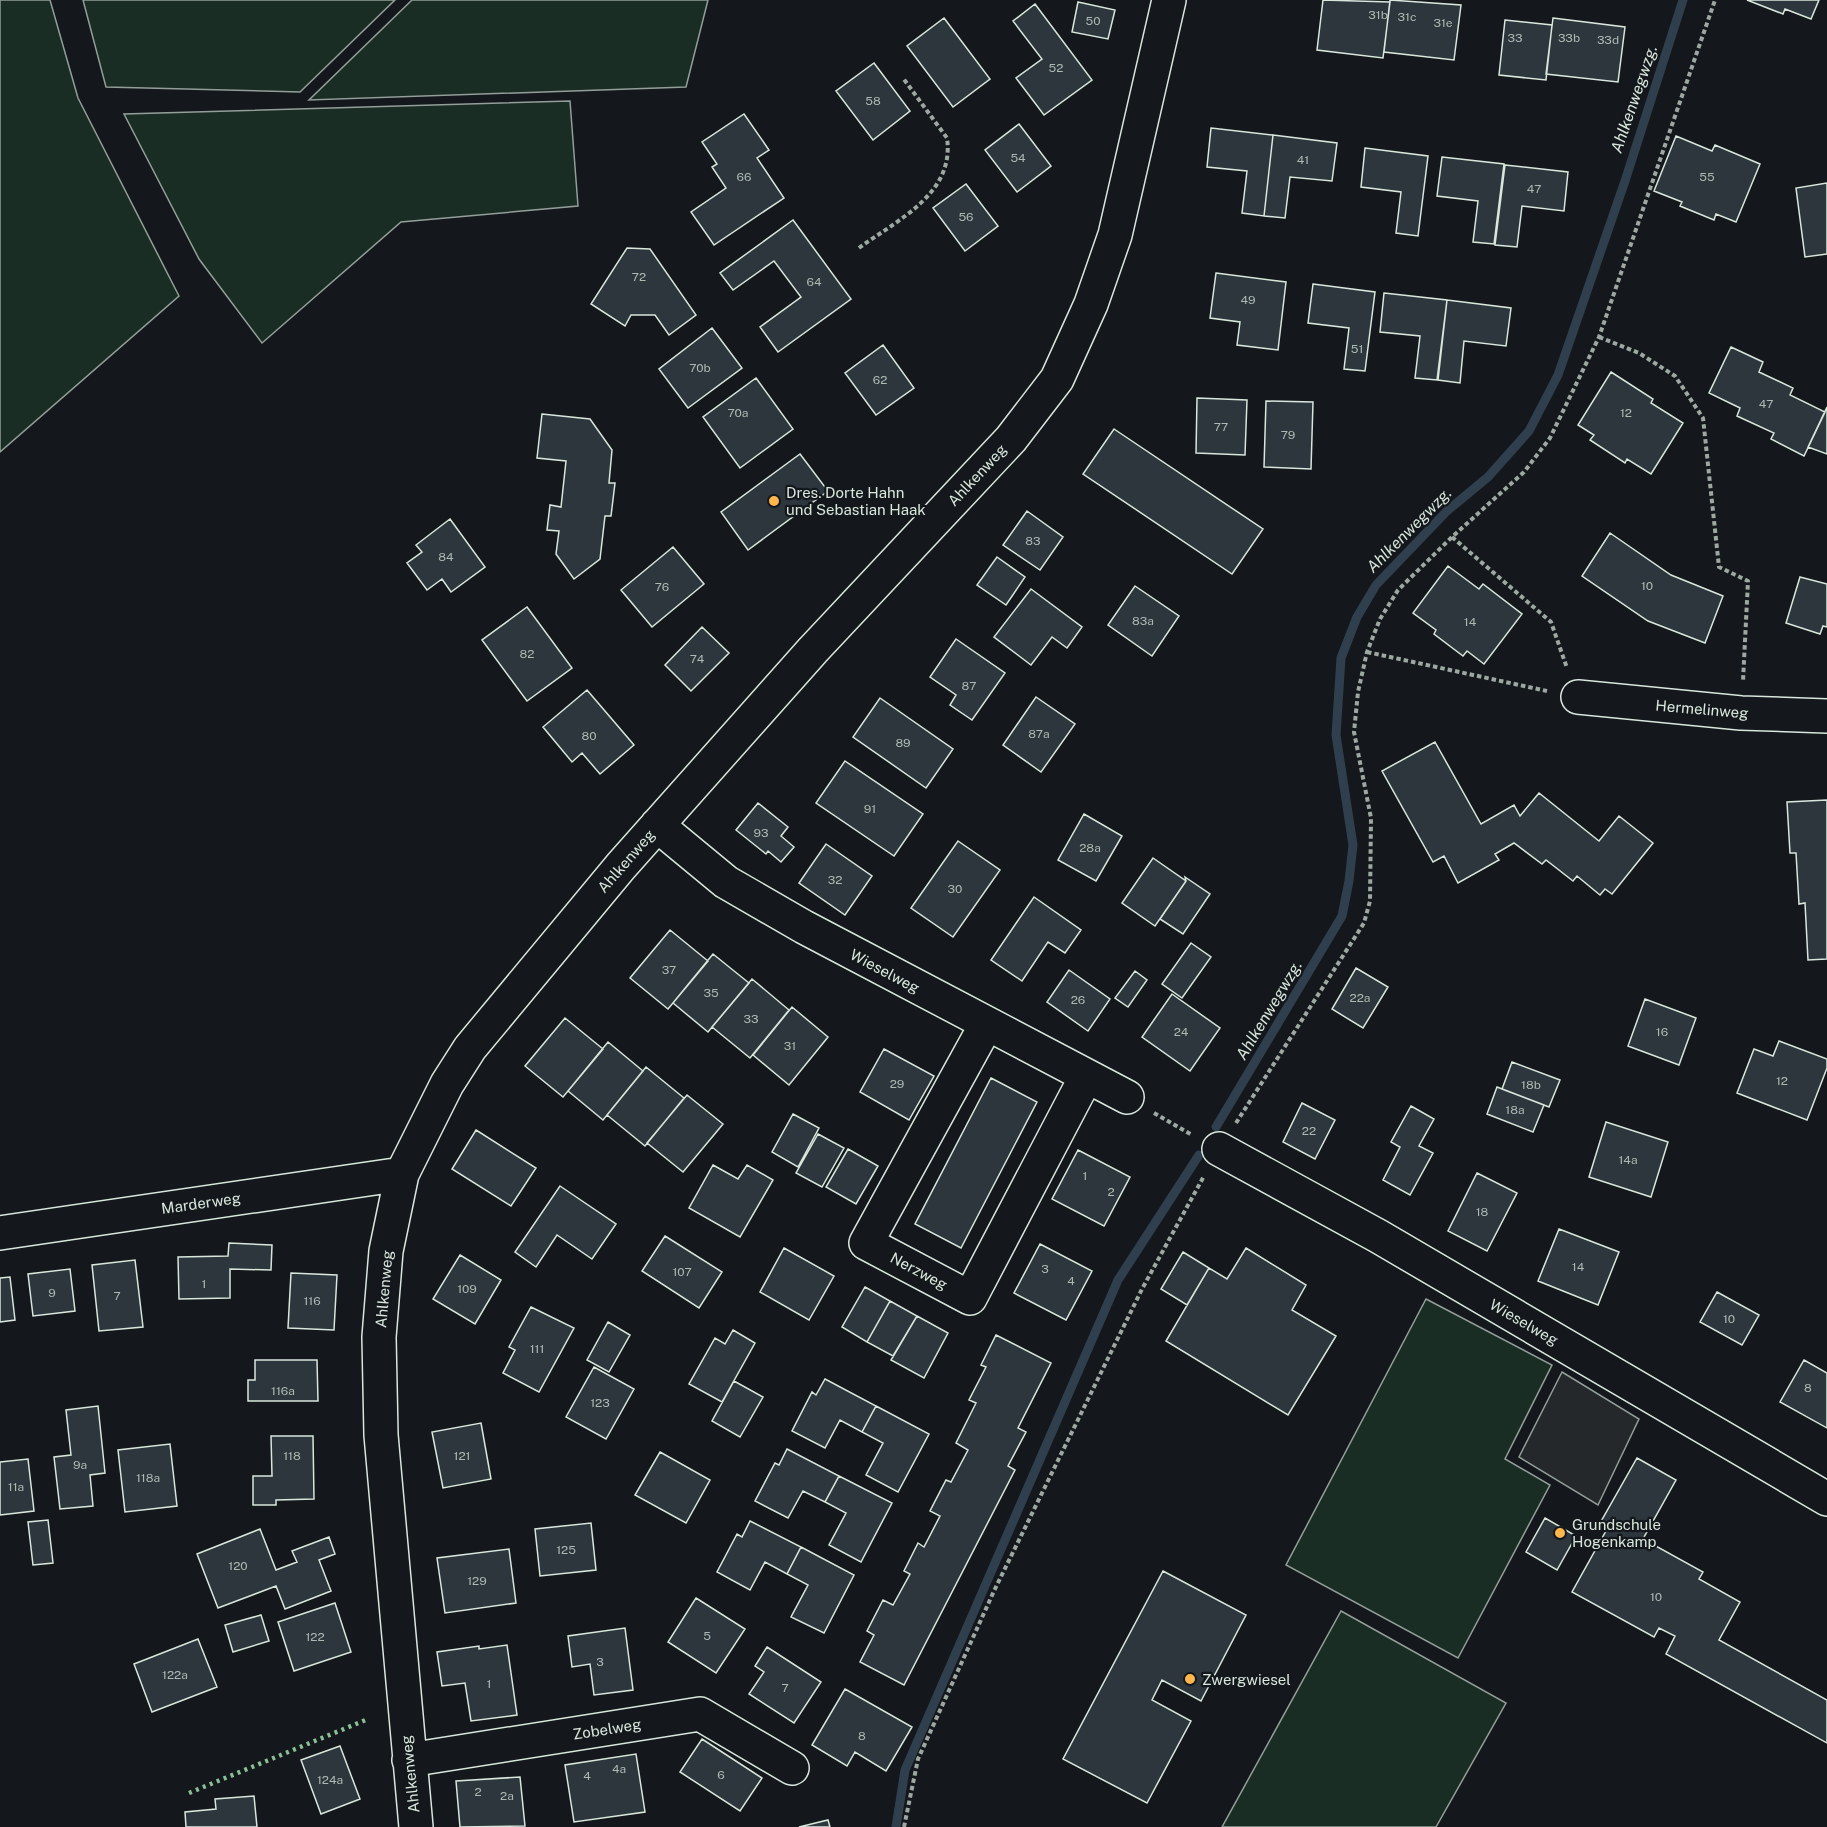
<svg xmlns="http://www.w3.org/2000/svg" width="1827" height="1827" viewBox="0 0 1827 1827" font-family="'Public Sans',sans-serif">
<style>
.green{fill:#1a2d24;stroke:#939e99;stroke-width:1.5}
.parking{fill:#24282b;stroke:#939e99;stroke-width:1.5}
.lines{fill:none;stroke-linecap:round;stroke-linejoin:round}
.stream{stroke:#2f3f4d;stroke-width:9}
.building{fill:#2c363c;stroke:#d8e6dc;stroke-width:1.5}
.minor-casing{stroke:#d8e6dc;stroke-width:36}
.path{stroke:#9da8a2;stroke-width:4;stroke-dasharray:4.5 3;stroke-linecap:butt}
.minor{stroke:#14181c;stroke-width:33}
.hedge{stroke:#8ac095;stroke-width:4.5;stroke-dasharray:3 4.5;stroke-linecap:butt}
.poi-dot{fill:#ffb74d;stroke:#14181c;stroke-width:2}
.labels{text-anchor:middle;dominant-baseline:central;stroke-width:4.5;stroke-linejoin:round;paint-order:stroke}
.number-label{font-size:12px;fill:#adbab4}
.street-label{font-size:15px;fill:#d8e6dc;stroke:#14181c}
.poi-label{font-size:15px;fill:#d8e6dc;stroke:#14181c;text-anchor:start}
.water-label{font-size:16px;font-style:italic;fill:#d8e6dc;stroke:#14181c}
</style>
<rect width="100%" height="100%" fill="#14181c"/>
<path class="green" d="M0,0H50L78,98L179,296L0,452Z
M83,0H395L300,92L106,87Z
M412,0H708L686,87L309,100Z
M570,101L578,206L401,222L262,343L199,259L124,114Z
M1426,1299L1552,1365L1505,1459L1550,1485L1458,1658L1286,1565Z
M1341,1611L1506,1703L1436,1827H1222Z"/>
<path class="parking" d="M1562,1372L1639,1419L1598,1505L1519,1457Z"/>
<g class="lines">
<path class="stream" d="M1216,1127L1342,916L1349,881L1353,845L1336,735L1341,658L1357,617L1376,585L1447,511L1488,477L1529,431L1558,375L1625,181L1683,0
M896,1827L905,1770L1118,1280L1199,1155"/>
</g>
<path class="building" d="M1323,0L1390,2L1383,58L1317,50Z
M1390,0L1461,5L1454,60L1384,52Z
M1747,0H1819L1811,19L1785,9L1783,14Z
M1078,2L1115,10L1108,39L1072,32Z
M1035,4L1092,80L1044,115L1016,78L1042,59L1013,21Z
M944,18L990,79L953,107L907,46Z
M1553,18L1625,27L1618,82L1546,74Z
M1505,20L1552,25L1546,80L1499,75Z
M874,63L910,111L873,140L836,91Z
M744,114L769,150L757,158L784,198L714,245L691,212L726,188L712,167L717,164L702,142Z
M1019,124L1051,166L1017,192L985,150Z
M1211,128L1273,135L1264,216L1242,213L1247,171L1207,167Z
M1273,135L1337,143L1332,181L1290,177L1285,218L1264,216Z
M1676,136L1712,151L1715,145L1760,164L1736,222L1716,214L1714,220L1680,206L1682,202L1654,191Z
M1365,148L1428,156L1418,236L1396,233L1401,192L1361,187Z
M1442,157L1504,164L1494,244L1473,242L1478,201L1437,196Z
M1505,165L1568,172L1564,211L1522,206L1517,247L1495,245Z
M1827,183V254L1805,257L1796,188Z
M966,184L998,226L965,251L933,208Z
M793,220L851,299L778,352L760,327L801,297L774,261L733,290L720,273Z
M627,248L650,249L696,315L669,335L655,315H631L625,326L591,304Z
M1216,273L1286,282L1278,350L1237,345L1240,322L1210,318Z
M1313,284L1375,292L1365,371L1344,369L1349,328L1308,323Z
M1384,293L1447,300L1437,380L1415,378L1420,336L1380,332Z
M1447,300L1511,308L1506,346L1464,341L1460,383L1438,380Z
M712,328L742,368L688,408L659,369Z
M883,345L914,388L876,415L845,373Z
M1731,347L1763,362L1759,372L1793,388L1790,395L1825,412L1804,456L1771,439L1774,433L1737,416L1740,408L1709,393Z
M1611,372L1653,399L1651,403L1683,423L1651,474L1627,459L1625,463L1590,440L1594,435L1578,425Z
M756,378L793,429L740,468L703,417Z
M1197,398L1247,400L1245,455L1196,453Z
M1266,401L1313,402L1311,469L1264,467Z
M1827,407V454L1808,447Z
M542,414L590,419L612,450L609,483H615L611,516H605L600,559L574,579L556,554L559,531L547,530L550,505L561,507L566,461L537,458Z
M1114,429L1263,529L1232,574L1083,474Z
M800,454L828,491L748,550L721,512Z
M1027,511L1063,537L1040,570L1003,545Z
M450,519L485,567L451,592L442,579L427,590L407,563L422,552L416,545Z
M1610,533L1671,575L1723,596L1705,643L1648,621L1582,576Z
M673,547L704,584L652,627L621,590Z
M997,557L1025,577L1006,605L977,585Z
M1448,566L1479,589L1483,584L1522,614L1484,664L1467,651L1463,656L1434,634L1436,630L1413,613Z
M1800,577L1827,584V627L1823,626L1820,634L1786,623Z
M1135,586L1179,616L1152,656L1108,625Z
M1031,589L1082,627L1067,648L1052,637L1031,665L994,637Z
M527,607L572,668L527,701L482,640Z
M702,627L729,653L691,691L665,665Z
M956,639L1005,673L972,720L950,705L956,695L930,677Z
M587,690L634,745L600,774L582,753L572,762L543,727Z
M1036,697L1075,724L1041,772L1003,745Z
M880,698L953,749L926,788L853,737Z
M1435,742L1481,824L1514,805L1520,816L1539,793L1599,841L1619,816L1653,843L1612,894L1605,889L1600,895L1577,876L1573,881L1546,860L1542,864L1514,843L1495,854L1499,860L1458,883L1444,856L1433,862L1382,771Z
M845,761L923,814L894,856L816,803Z
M1827,800V959L1808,960L1805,903L1799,904L1796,853H1790L1787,802Z
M758,803L788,827L781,836L794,847L781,862L768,851L766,854L736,830Z
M1084,814L1122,836L1096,881L1058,860Z
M958,841L1000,870L953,937L911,908Z
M826,844L872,876L845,915L799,883Z
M1153,858L1186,881L1155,926L1122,903Z
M1185,877L1210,894L1183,934L1160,919L1186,881Z
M1034,897L1081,930L1065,953L1048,942L1022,981L991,960Z
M670,930L708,961L668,1009L630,978Z
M1191,943L1211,957L1182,998L1162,984Z
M713,954L749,983L708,1032L673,1003Z
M1356,968L1388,987L1363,1028L1332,1009Z
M1069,970L1110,999L1088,1031L1047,1002Z
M1135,971L1147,980L1128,1007L1115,998Z
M752,979L789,1010L750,1058L712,1027Z
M1172,994L1220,1028L1190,1071L1142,1037Z
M1645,999L1696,1018L1679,1065L1628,1046Z
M792,1007L828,1037L789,1085L753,1055Z
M565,1018L603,1049L563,1097L525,1066Z
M1779,1041L1827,1059V1068L1807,1120L1737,1093L1754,1049L1773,1056Z
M608,1042L643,1071L603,1120L568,1091Z
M884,1049L934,1076L909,1120L860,1092Z
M1512,1062L1560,1080L1549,1107L1502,1089Z
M646,1067L684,1098L645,1146L607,1115Z
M991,1078L1037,1102L961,1248L915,1224Z
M1497,1087L1544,1105L1533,1132L1487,1114Z
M687,1095L723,1124L683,1172L647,1143Z
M1302,1103L1335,1120L1315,1159L1283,1142Z
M1411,1106L1434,1119L1419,1146L1433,1153L1410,1195L1383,1180L1400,1147L1391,1142Z
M793,1114L819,1128L798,1167L772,1152Z
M1606,1122L1668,1142L1651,1197L1589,1177Z
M476,1130L536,1168L511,1206L452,1169Z
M818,1134L844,1148L822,1187L796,1173Z
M848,1149L878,1166L856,1204L826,1187Z
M1078,1150L1130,1177L1104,1226L1052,1199Z
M713,1165L738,1179L747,1165L773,1180L740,1237L689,1208Z
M1477,1173L1517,1193L1487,1251L1448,1231Z
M560,1186L616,1224L592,1259L557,1235L536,1267L515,1252Z
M1559,1229L1619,1252L1598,1305L1538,1281Z
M665,1236L722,1272L699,1308L642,1271Z
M229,1243L272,1245L271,1270L230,1269V1298L179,1299L178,1257L228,1256Z
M1040,1244L1092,1271L1066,1320L1014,1293Z
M784,1248L834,1276L809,1320L760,1292Z
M1246,1248L1306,1285L1292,1310L1336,1336L1288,1415L1166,1341L1209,1268L1227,1279Z
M1183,1252L1209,1268L1187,1305L1161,1289Z
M460,1255L501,1280L475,1324L433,1299Z
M135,1260L143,1327L99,1331L92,1265Z
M70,1269L75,1311L33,1316L28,1274Z
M291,1273L337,1275L334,1330L288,1328Z
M10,1277L15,1320L0,1322V1278Z
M865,1287L890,1301L867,1342L842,1327Z
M1717,1292L1759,1315L1742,1345L1700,1322Z
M890,1301L917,1316L893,1356L867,1342Z
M531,1307L574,1328L539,1392L503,1373L515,1350L509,1347Z
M917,1316L948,1333L924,1378L891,1360Z
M608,1322L630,1335L609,1372L587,1360Z
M733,1330L755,1343L722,1402L689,1384L715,1338L725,1344Z
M996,1335L1051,1363L1018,1428L1026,1432L1008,1466L1015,1470L904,1685L860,1662L874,1635L867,1631L883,1600L893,1605L910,1574L904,1571L918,1543L924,1547L940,1516L930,1511L946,1480L951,1482L968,1450L956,1443L976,1403L969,1400L986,1367L981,1365Z
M255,1360H317L318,1401H248V1380H255Z
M1804,1360L1827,1373V1428L1780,1402Z
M594,1367L634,1389L606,1439L566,1417Z
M825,1379L876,1406L862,1432L840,1420L825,1448L792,1431L812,1392L816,1395Z
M734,1381L763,1397L740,1437L712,1421Z
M98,1406L105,1473L90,1475L93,1506L60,1509L54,1457L71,1455L66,1410Z
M876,1406L929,1434L898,1492L866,1475L883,1443L862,1432Z
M481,1423L491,1479L443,1488L432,1432Z
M271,1436H313L314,1499L276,1500V1505H253V1476H272Z
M170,1444L177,1506L125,1512L118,1450Z
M787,1449L839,1476L825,1502L803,1491L788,1518L755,1501L775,1463L779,1465Z
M660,1452L710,1480L686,1523L635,1495Z
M1637,1458L1676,1480L1643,1539L1703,1572L1699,1579L1740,1602L1719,1640L1827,1700V1743L1666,1654L1675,1636L1659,1628L1654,1637L1572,1592L1607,1529L1599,1525Z
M28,1459L34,1511L0,1515V1462Z
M839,1476L892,1503L861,1562L829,1545L846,1513L825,1502Z
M1545,1518L1576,1536L1557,1570L1526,1552Z
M48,1520L53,1563L33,1565L28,1522Z
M750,1521L801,1547L787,1574L765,1562L750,1590L717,1572L737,1534L742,1537Z
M591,1523L596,1570L540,1576L535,1529Z
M260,1529L276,1570L297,1562L292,1551L329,1537L335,1554L319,1560L331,1591L285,1609L276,1586L218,1608L197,1554Z
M801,1547L854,1575L824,1633L791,1617L808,1585L787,1574Z
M509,1549L516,1603L445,1613L437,1558Z
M1163,1571L1246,1615L1201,1701L1162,1680L1152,1700L1191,1721L1147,1803L1063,1759Z
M696,1598L745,1629L716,1673L668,1642Z
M335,1603L351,1652L294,1671L278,1622Z
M261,1615L269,1641L233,1652L225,1625Z
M625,1628L633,1690L594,1695L590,1664L572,1667L568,1636Z
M198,1639L217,1687L152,1712L134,1664Z
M507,1645L517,1715L471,1721L465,1683L442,1686L437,1652L479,1646V1649Z
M767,1647L821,1682L794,1723L749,1694L764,1672L755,1666Z
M845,1689L912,1727L886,1771L855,1752L847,1766L812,1745Z
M702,1739L762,1778L740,1811L680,1772Z
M340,1746L360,1799L321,1814L301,1760Z
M636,1754L645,1812L574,1822L565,1765Z
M520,1777L525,1826L460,1827L456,1781Z
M254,1796L257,1827H186L185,1812L216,1809L215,1799Z
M828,1820L830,1827H799Z"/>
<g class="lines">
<g class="minor-casing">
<path id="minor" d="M1578,697L1741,713L1827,716
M657,825L726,882L804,927L1127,1097
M986,1025L866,1243L970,1298L1086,1077
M1219,1149L1378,1236L1827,1499
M0,1233L402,1174
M409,1760L700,1714L792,1768
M416,1827L381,1435L379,1337L386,1251L402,1174L447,1084L470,1048L621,866L813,650L1011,439L1057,379L1091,304L1115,235L1169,0"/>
</g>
<path class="path" d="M859,248C897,220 955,194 947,138L903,78
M1599,337L1639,353L1675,376L1703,418L1719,567L1748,581L1743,681
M1452,537L1551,622L1567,668
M1367,652L1547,691
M1154,1113L1192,1135
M1236,1123L1364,923L1370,901L1371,818L1354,732L1358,692L1367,652L1380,619L1398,590L1452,537L1524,472L1550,438L1599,337L1715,0
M904,1827L918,1759L994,1591L1142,1289L1204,1176"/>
<use href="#minor" class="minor"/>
<path class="hedge" d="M189,1793L368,1719"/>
</g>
<g class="poi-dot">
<circle cx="774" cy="501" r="6"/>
<circle cx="1560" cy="1533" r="6"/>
<circle cx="1190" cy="1679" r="6"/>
</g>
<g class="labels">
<g class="number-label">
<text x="1378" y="15">31b</text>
<text x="1407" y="17">31c</text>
<text x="1093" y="21">50</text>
<text x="1443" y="23">31e</text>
<text x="1515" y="38">33</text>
<text x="1569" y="38">33b</text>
<text x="1608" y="40">33d</text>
<text x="1056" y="68">52</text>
<text x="873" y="101">58</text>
<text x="1018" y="158">54</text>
<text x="1303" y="160">41</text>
<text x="744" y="177">66</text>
<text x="1707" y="177">55</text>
<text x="1534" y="189">47</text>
<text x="966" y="217">56</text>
<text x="639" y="277">72</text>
<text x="814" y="282">64</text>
<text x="1248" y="300">49</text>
<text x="1357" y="349">51</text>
<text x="700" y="368">70b</text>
<text x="880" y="380">62</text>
<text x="1766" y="404">47</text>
<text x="738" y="413">70a</text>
<text x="1626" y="413">12</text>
<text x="1221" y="427">77</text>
<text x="1288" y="435">79</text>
<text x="1033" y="541">83</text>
<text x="446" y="557">84</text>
<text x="1647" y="586">10</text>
<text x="662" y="587">76</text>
<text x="1143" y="621">83a</text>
<text x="1470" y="622">14</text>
<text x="527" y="654">82</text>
<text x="697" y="659">74</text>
<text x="969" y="686">87</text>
<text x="1039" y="734">87a</text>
<text x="589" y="736">80</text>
<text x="903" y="743">89</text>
<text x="870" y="809">91</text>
<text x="761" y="833">93</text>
<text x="1090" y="848">28a</text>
<text x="835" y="880">32</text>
<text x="955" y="889">30</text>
<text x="669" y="970">37</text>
<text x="711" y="993">35</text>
<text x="1360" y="998">22a</text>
<text x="1078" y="1000">26</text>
<text x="751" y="1019">33</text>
<text x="1181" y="1032">24</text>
<text x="1662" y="1032">16</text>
<text x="790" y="1046">31</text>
<text x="1782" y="1081">12</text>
<text x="897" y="1084">29</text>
<text x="1531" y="1085">18b</text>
<text x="1515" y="1110">18a</text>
<text x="1309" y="1131">22</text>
<text x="1628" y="1160">14a</text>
<text x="1085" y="1176">1</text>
<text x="1111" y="1192">2</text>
<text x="1482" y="1212">18</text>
<text x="1578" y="1267">14</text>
<text x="1045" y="1269">3</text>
<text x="682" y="1272">107</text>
<text x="1071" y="1281">4</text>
<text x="204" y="1284">1</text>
<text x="467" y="1289">109</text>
<text x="52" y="1293">9</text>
<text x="117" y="1296">7</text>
<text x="312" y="1301">116</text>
<text x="1729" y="1319">10</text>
<text x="537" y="1349">111</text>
<text x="1808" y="1388">8</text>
<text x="283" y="1391">116a</text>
<text x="600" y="1403">123</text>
<text x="292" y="1456">118</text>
<text x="462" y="1456">121</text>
<text x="80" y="1465">9a</text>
<text x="148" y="1478">118a</text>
<text x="16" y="1487">11a</text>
<text x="566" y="1550">125</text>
<text x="238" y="1566">120</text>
<text x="477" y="1581">129</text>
<text x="1656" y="1597">10</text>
<text x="707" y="1636">5</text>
<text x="315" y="1637">122</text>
<text x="600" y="1662">3</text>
<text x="175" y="1675">122a</text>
<text x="489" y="1684">1</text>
<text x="785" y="1688">7</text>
<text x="862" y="1736">8</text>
<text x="619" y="1769">4a</text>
<text x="721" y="1775">6</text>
<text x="587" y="1776">4</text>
<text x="330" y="1780">124a</text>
<text x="478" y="1792">2</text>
<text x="507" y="1796">2a</text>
</g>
<g class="street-label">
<text transform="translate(977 475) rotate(-47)">Ahlkenweg</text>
<text transform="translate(1702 709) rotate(5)">Hermelinweg</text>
<text transform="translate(626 861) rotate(-49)">Ahlkenweg</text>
<text transform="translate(885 971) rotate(28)">Wieselweg</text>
<text transform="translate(201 1203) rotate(-8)">Marderweg</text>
<text transform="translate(919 1271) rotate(28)">Nerzweg</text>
<text transform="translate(384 1289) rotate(-85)">Ahlkenweg</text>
<text transform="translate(1524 1322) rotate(30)">Wieselweg</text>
<text transform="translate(607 1729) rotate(-9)">Zobelweg</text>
<text transform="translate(410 1774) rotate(-96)">Ahlkenweg</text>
</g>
<g class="poi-label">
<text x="786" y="492">Dres. Dorte Hahn<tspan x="786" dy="17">und Sebastian Haak</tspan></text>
<text x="1572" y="1524">Grundschule<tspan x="1572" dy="17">Hogenkamp</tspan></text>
<text x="1202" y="1679">Zwergwiesel</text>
</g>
<g class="water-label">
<text transform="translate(1634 99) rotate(-71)">Ahlkenwegwzg.</text>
<text transform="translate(1409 530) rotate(-45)">Ahlkenwegwzg.</text>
<text transform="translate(1269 1010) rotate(-59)">Ahlkenwegwzg.</text>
</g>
</g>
</svg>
